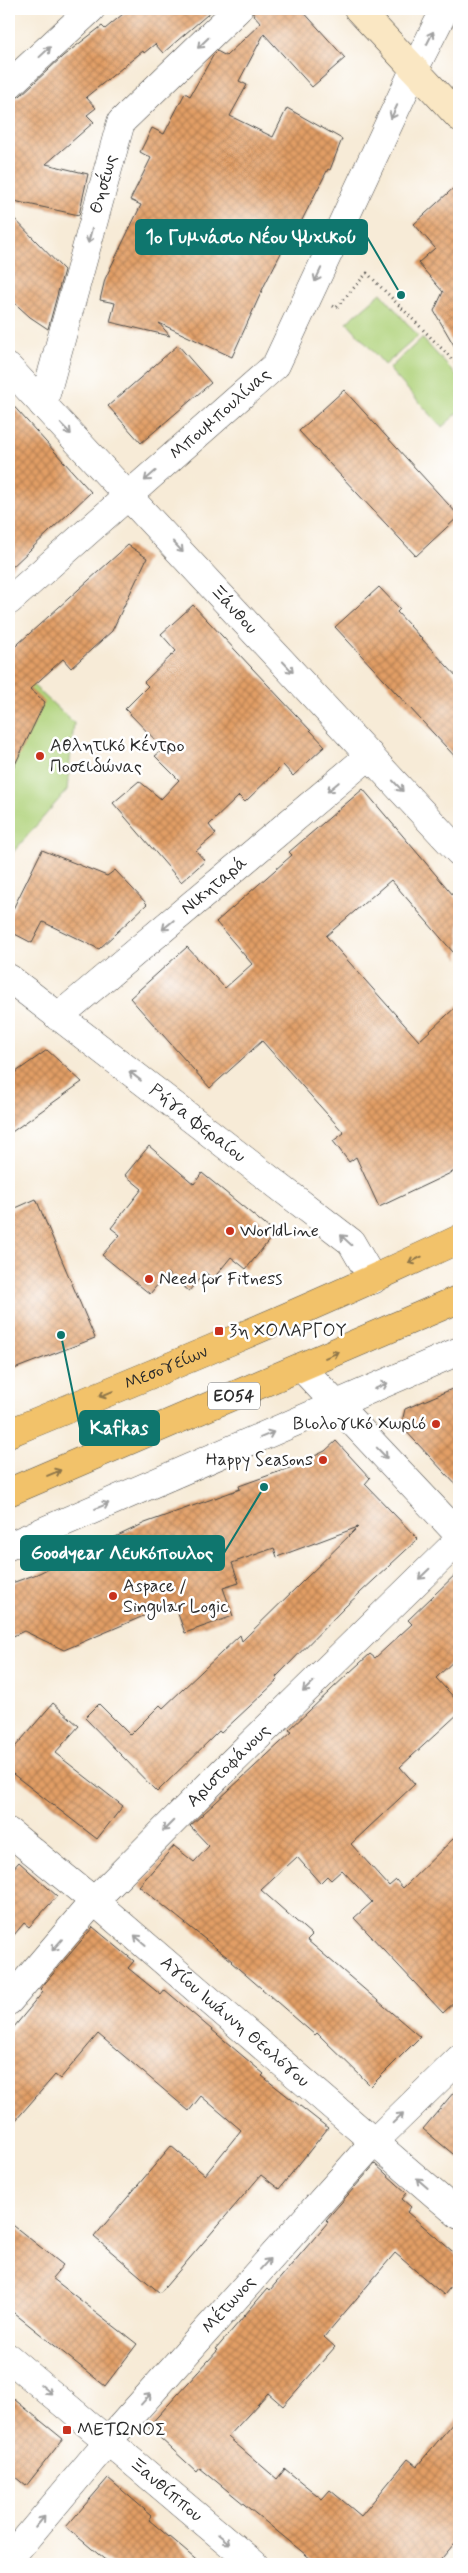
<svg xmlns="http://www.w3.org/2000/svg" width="468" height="2573" viewBox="0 0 468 2573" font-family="Mynerve,sans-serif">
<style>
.garden{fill:#b0d37c;stroke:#6e7f54}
.building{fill:url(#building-cross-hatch)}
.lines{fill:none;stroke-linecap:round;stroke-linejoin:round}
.street-casing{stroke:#4a4845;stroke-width:29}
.secondary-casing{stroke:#4a4845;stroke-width:29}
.primary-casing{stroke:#4a4845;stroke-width:29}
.path{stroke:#4a4845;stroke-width:3;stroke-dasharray:1 4;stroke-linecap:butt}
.street{stroke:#fff;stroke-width:28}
.secondary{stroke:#fae7c3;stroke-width:28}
.primary{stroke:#f2c26a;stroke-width:28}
.oneway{stroke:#a0a0a0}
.oneway2{stroke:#8e764a}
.poi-dot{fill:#c8321e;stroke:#fff;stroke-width:2}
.labels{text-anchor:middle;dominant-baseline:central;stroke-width:5;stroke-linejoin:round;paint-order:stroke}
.shield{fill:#fff;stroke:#6b6b6b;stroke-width:1}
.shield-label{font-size:16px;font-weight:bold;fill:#2b2b2b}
.street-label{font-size:18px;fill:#2b2b2b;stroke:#fff}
.poi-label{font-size:18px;fill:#2b2b2b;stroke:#fff;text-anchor:start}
.leader{fill:none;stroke:#0f766e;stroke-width:2}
.callout-dot{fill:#0f766e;stroke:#fff;stroke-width:2}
.callout{fill:#0f766e;stroke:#0f766e;stroke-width:2}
.callout-label{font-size:19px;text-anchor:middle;font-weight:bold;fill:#fff}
</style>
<defs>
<pattern id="building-cross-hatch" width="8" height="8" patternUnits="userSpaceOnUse" patternTransform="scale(1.25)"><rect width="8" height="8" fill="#e29e65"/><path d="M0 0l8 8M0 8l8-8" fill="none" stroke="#b78153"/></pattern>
</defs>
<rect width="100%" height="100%" fill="#fff"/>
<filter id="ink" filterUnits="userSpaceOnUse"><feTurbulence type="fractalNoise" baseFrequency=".02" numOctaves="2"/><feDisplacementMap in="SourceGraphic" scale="10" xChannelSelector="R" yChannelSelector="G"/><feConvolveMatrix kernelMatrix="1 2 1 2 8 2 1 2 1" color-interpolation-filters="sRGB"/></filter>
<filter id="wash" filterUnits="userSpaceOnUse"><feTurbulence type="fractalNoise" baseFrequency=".0096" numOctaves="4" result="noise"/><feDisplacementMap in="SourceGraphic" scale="20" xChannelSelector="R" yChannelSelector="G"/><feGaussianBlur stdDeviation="1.12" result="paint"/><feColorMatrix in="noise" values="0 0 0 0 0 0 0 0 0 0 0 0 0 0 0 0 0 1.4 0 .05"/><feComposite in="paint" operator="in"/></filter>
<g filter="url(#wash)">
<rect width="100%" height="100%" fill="#f7ebd7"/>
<path class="garden" d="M381,293L418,336L385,365L347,322Z
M422,338L459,378V412L442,427L389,369Z
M9,663L74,723L67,790L9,857Z"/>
<g id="blocks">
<path class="building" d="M129,9H214L163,53L155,44L144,53L143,51L86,97L96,108L87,115L94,122L46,164L88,174L79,215L9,200V101L20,96L63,56L102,26L105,29Z
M253,9H301L345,58L312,87L264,34L239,81L247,85L230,116L273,137L287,108L342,139L330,170L328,169L299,226L296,224L265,284L232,357L159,323L170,336L110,322L115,303L100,300L105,279L141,205L130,200L151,158L140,152L152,128L164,134L185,93L190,96L214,54L217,51L226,56L261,23L253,14Z
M459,183V354L434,311L443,292L418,263L435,248L414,224Z
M9,213L64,270L48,329L30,317L9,298Z
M178,345L211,383L141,443L108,406Z
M344,390L459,516L416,556L299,431Z
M9,401L91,492L9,570Z
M128,545L147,558L112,631L71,668L63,659L30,689L45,702L9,777V652Z
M379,587L400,609L397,612L459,679V761L335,627Z
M193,605L325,746L293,776L283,765L245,802L239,796L209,825L216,834L196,851L205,861L181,882L113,803L139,781L161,799L179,780L155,756L164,749L125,709L148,686L144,682L176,651L161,634Z
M363,789L459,902V959L391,880L326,936L419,1041L459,1004V1169L379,1207L356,1157L349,1162L333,1141L344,1133L262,1041L210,1088L130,998L187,947L225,988L252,964L216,922L292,855L289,852Z
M42,850L107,876L115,870L147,904L99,949L43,922L32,943L9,931V917Z
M47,1050L82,1082L9,1134V1077Z
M149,1146L194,1184L202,1173L275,1233L246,1269L231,1257L213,1279L205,1272L189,1291L167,1273L150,1294L102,1255L120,1235L111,1228L142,1189L125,1175Z
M36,1199L95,1338L9,1371V1211Z
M459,1386V1488L401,1426L405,1409Z
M336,1441L370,1478L365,1484L418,1539L346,1606L276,1677L278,1680L221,1733L219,1731L157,1792L85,1718L99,1704L130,1735L160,1705L163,1708L240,1635L242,1641L358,1527L277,1557L274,1548L232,1563L239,1583L223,1588L233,1616L185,1633L174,1603L64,1650L24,1631L9,1638V1584L37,1574L145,1523L240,1489L239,1486L292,1467L325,1451Z
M459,1571V1656L436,1678L459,1703V1713L400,1767L415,1784L351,1844L389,1886L396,1880L403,1888L459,1833V1998L443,2013L354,1918L372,1902L342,1870L331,1880L327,1876L320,1883L297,1857L261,1890L312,1935L307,1940L420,2037L371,2086L317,2033L315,2035L231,1962L232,1961L139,1886L174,1846L194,1862L209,1846L190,1826L292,1732L289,1730L350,1672L370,1654L375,1658L412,1624L408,1620Z
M53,1703L79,1726L55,1753L123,1806L97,1839L9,1771V1754Z
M19,1862L57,1896L29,1927L24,1923L9,1941V1873Z
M93,1927L134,1961L128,1968L161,1995L165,1990L264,2074L262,2076L328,2128L279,2189L261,2175L160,2293L94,2237L171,2146L205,2175L241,2130L201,2096L189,2111L98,2034L60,2079L55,2075L9,2128V2033L43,1992L40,1989Z
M459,2086V2159L423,2129Z
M375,2164L407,2193L402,2199L411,2207L407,2212L459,2257V2277L444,2295L395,2253L324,2337L335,2347L283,2406L268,2393L228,2437L277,2479L285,2469L322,2499L330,2490L361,2516L408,2459L417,2466L459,2416V2538L437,2564H317L200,2468L197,2472L148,2427L218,2350L216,2349L268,2288L270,2290L328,2222L326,2220Z
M9,2222L63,2265L52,2278L137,2344L105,2386L9,2309Z
M9,2395L63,2439L26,2486L9,2472Z
M108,2478L152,2516L149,2520L201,2564H110L66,2527Z"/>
</g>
</g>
<g filter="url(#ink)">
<use href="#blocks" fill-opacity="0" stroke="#4a4845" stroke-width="1"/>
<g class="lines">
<g class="street-casing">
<g id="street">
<path d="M9,85L91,9"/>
<path id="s1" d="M9,368L459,852"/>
<path id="s2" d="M43,405L121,122L238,9"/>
<path id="s3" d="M9,601L276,365L415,68L445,9"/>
<path id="s4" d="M9,978L351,1242L373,1280"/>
<path id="s5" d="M58,1017L370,755"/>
<path d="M302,1368L459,1535"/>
<path d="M9,1546L459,1351"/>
<path id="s6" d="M9,1832L94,1901L459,2215"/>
<path id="s7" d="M9,2001L94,1901L223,1771L459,1540"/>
<path id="s8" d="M9,2358L254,2564"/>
<path id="s9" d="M9,2559L108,2441L374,2142L459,2059"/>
</g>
</g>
<g class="secondary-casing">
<path id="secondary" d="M358,9L459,117"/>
</g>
<g class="primary-casing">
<g id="primary">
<path id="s10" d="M9,1433C160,1371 311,1309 459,1239"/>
<path d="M9,1492L459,1299"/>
</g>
</g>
<path class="path" d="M333,306L336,308L367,273L459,366"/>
<use href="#street" class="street"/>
<use href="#secondary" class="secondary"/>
<use href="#primary" class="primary"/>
</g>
<defs><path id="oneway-shaft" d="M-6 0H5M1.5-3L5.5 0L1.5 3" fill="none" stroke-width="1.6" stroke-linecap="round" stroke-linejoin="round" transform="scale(1.25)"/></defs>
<g class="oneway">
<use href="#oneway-shaft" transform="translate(430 38) rotate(-63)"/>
<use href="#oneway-shaft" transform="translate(203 43) rotate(136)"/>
<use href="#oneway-shaft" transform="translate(45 52) rotate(-43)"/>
<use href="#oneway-shaft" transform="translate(394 112) rotate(115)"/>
<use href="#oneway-shaft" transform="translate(90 236) rotate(105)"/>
<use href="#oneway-shaft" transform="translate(318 275) rotate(115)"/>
<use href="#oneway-shaft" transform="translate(66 429) rotate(46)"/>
<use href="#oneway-shaft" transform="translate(150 476) rotate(139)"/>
<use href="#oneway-shaft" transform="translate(178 547) rotate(47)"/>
<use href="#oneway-shaft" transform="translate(288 667) rotate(47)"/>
<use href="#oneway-shaft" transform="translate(398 786) rotate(47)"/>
<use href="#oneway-shaft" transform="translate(333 787) rotate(140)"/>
<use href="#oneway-shaft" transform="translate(168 925) rotate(140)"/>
<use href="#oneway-shaft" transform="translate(135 1076) rotate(-142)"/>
<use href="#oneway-shaft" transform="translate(346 1240) rotate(-137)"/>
<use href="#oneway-shaft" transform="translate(381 1386) rotate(-24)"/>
<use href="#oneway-shaft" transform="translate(267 1435) rotate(-23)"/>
<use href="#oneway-shaft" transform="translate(382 1453) rotate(46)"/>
<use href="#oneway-shaft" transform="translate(102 1506) rotate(-23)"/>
<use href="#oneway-shaft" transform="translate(424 1574) rotate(136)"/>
<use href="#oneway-shaft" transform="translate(308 1687) rotate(136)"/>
<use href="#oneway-shaft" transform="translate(168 1826) rotate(135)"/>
<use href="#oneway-shaft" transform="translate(140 1940) rotate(-139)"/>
<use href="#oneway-shaft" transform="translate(57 1945) rotate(131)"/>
<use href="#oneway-shaft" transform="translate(398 2118) rotate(-44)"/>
<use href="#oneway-shaft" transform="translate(422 2183) rotate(-139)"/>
<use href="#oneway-shaft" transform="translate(265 2264) rotate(-48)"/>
<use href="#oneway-shaft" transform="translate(46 2389) rotate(40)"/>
<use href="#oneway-shaft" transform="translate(146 2399) rotate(-48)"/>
<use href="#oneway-shaft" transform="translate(40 2522) rotate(-50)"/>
<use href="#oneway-shaft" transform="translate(224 2539) rotate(40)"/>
</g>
<g class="oneway2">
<use href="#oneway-shaft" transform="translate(415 1260) rotate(154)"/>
<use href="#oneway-shaft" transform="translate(332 1355) rotate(-23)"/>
<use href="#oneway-shaft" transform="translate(106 1394) rotate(158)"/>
<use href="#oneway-shaft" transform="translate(54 1473) rotate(-23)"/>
</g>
</g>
<g class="poi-dot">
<circle cx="40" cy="756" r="5"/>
<circle cx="230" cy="1231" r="5"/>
<circle cx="149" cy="1279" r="5"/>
<rect x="214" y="1326" width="10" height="10" rx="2.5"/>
<circle cx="436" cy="1424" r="5"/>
<circle cx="323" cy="1460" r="5"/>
<circle cx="113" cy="1596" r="5"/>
<rect x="62" y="2425" width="10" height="10" rx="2.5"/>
</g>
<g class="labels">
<rect class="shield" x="208" y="1382.5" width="52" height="27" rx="4"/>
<g class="shield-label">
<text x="234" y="1396">ΕΟ54</text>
</g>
<g class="street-label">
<text stroke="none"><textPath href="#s2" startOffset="229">Θησέως</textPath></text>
<text stroke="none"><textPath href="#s3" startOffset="282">Μπουμπουλίνας</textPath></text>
<text stroke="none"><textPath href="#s1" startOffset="330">Ξάνθου</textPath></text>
<text stroke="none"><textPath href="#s5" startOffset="204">Νικηταρά</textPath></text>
<text stroke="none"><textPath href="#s4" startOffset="238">Ρήγα Φεραίου</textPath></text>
<text stroke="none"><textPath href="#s10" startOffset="170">Μεσογείων</textPath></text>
<text stroke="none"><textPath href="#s7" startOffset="322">Αριστοφάνους</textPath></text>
<text stroke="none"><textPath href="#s6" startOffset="295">Αγίου Ιωάννη Θεολόγου</textPath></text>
<text stroke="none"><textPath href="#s9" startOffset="336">Μέτωνος</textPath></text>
<text stroke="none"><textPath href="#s8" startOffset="205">Ξανθίππου</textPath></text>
</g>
<g class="poi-label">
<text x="50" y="746">Αθλητικό Κέντρο<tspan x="50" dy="21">Ποσειδώνας</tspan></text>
<text x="240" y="1231">WorldLine</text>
<text x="159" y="1279">Need for Fitness</text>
<text x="229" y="1331">3η ΧΟΛΑΡΓΟΥ</text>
<text x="426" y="1424" text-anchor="end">Βιολογικό Χωριό</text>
<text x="313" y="1460" text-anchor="end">Happy Seasons</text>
<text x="123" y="1586">Aspace /<tspan x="123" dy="21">Singular Logic</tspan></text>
<text x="77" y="2430">ΜΕΤΩΝΟΣ</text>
</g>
</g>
<path class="leader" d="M401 295L367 237M61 1335L80 1428M264 1487L224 1553"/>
<g class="callout-dot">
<circle cx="401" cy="295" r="5"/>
<circle cx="61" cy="1335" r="5"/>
<circle cx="264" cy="1487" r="5"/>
</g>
<g class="callout">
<rect x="136" y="220" width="231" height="34" rx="5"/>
<rect x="80" y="1411" width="79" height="34" rx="5"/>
<rect x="21" y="1536" width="203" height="34" rx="5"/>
</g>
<g class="callout-label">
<text x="251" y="243">1ο Γυμνάσιο Νέου Ψυχικού</text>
<text x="119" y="1434">Kafkas</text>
<text x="122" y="1559">Goodyear Λευκόπουλος</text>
</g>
<rect width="468" height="2573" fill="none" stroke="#fff" stroke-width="30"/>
</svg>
